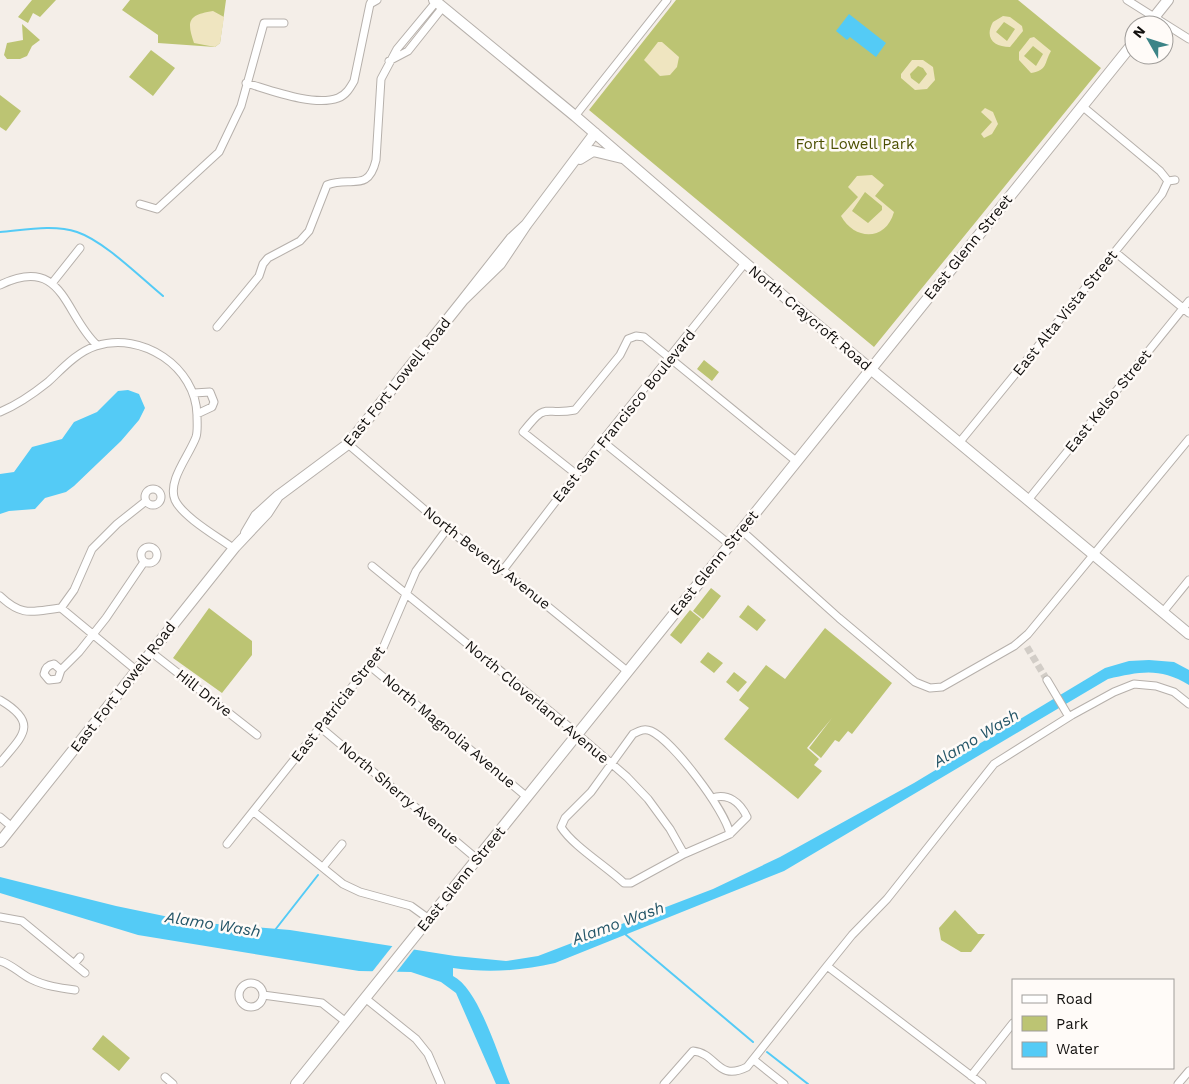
<svg xmlns="http://www.w3.org/2000/svg" width="1189" height="1084" viewBox="0 0 1189 1084" font-family="'Work Sans',sans-serif">
<style>
.green{fill:#bcc473}
.sand{fill:#efe5c0;fill-rule:evenodd}
.water{fill:#54cbf6}
.pier{fill:#f4eee8}
.lines{fill:none;stroke-linecap:round;stroke-linejoin:round}
.stream{stroke:#54cbf6;stroke-width:2}
.street-tunnel{stroke:#d2cdc7;stroke-width:7;stroke-dasharray:7 3.5;stroke-linecap:butt}
.street-casing{stroke:#b6b0ab;stroke-width:9}
.secondary-casing{stroke:#b6b0ab;stroke-width:12}
.street{stroke:#fff;stroke-width:7}
.secondary{stroke:#fff;stroke-width:10}
.labels{text-anchor:middle;dominant-baseline:central;stroke-width:5;stroke-linejoin:round;paint-order:stroke}
.park-label{font-size:15px;fill:#4c4f02;stroke:#fffbf8}
.street-label{font-size:15px;fill:#12100e;stroke:#fffbf8}
.water-label{font-size:16px;font-style:italic;fill:#255668;stroke:#fffbf8}
</style>
<rect width="100%" height="100%" fill="#f4eee8"/>
<path class="green" d="M32,0H56L40,17L33,13L28,23L18,17Z
M130,0H226L220,43L215,47L158,43V35L122,10Z
M676,0H1018L1101,68L874,347L589,110Z
M22,24L40,40L32,46L27,56L20,59H7L4,55L7,43L23,40Z
M151,50L175,68L153,96L129,77Z
M0,95L21,111L6,131L0,127Z
M704,360L719,372L712,381L697,369Z
M711,588L721,596L703,619L693,611Z
M748,605L766,620L757,631L739,617Z
M209,608L252,641V655L222,693L173,658Z
M690,610L701,619L681,644L670,635Z
M825,628L892,683L852,734L848,731L839,742L835,740L821,758L809,748L832,718L807,748L819,759L814,765L822,771L798,799L724,739L749,708L739,700L766,665L785,679Z
M708,652L723,663L714,673L700,662Z
M734,672L747,682L738,692L726,682Z
M955,910L978,934H985L971,952H961L941,940L939,928Z
M103,1035L130,1058L119,1071L92,1049Z"/>
<path class="sand" d="M213,11L224,17L220,43L215,47L194,43C186,20 189,15 213,11Z
M1003,16L1010,17L1022,26L1023,31L1010,47C994,47 984,38 993,22ZM1004,22L1015,29L1007,41L996,32Z
M1034,37L1051,51C1044,63 1048,70 1031,73L1019,60V52L1030,38ZM1033,46L1043,54L1036,66L1024,56Z
M658,42H662L679,57L677,67L670,75L660,76L644,60Z
M912,60H923L933,67L935,80L927,89L915,90L901,78V74ZM918,66L923,68L927,74L919,84L911,78L910,74Z
M985,108L993,112L998,124L992,134L984,138L981,134L992,122L981,112Z
M872,175L884,185L875,196L894,212C886,241 855,241 841,216L858,197L848,187L857,176ZM865,192L882,206V210L868,223L852,211Z"/>
<path class="water" d="M849,14L886,43L876,57L850,37L847,40L836,31Z
M128,390L139,394L145,408L139,420L121,441L74,486L66,492L45,498L35,509L9,511L0,514V474L14,472L32,447L62,439L74,422L97,412L118,391Z
M1149,660L1174,662L1189,670V685C1159,667 1140,672 1108,679L784,871L555,963C521,971 487,973 453,968V976C479,989 498,1056 510,1084H496L456,993L441,982L411,972L359,971L138,935L0,893V877L116,906L193,922L290,930L455,956L506,961L538,956L713,889L780,857L914,783L1105,668L1129,661Z"/>
<path class="pier" d="M394,944L416,947L395,974L372,972Z"/>
<g class="lines">
<path class="stream" d="M0,232C24,230 54,224 77,232C104,241 140,277 163,296
M275,930L318,875
M625,934L753,1042
M767,1052L808,1084"/>
<path class="street-tunnel" d="M1027,647L1047,680"/>
<g class="street-casing">
<path id="street" d="M372,0L370,4L377,0
M1127,0L1189,39
M389,61L408,51L443,7
M246,83C270,90 314,107 338,98C346,95 350,88 354,81L370,4
M1082,106L1160,171L1168,181
M575,116L667,0
M1168,181L1175,180
M140,204L157,209L219,152L241,106L264,23H284
M1115,252L1189,313
M53,282L80,248
M0,285C64,254 64,315 97,345
M217,327L259,276L263,264L268,258L300,241L309,231L327,185C350,175 368,194 376,160L381,79L397,49L436,2
M194,393L210,392L214,402L212,407L197,414
M0,412C17,405 33,394 48,382C62,369 77,352 96,346C142,331 196,367 197,415C197,422 198,431 196,437C189,456 167,481 175,500C183,517 218,537 233,548
M602,441L729,544
M959,443L1162,194L1168,181
M348,444L447,529L503,570L627,671
M576,474L523,432C548,400 542,416 575,410L620,355L628,339L636,336L644,337L796,461
M145 497a8 8 0 1 1 16 0a8 8 0 1 1-16 0Z
M1028,500L1189,301
M741,530L839,618L915,682L930,688L942,687L1014,646L1028,634L1189,439
M141 555a8 8 0 1 1 16 0a8 8 0 1 1-16 0Z
M372,566L568,726L627,777L648,799L670,829L684,854
M503,570L602,441L745,263
M0,596C23,618 33,611 61,608L136,670
M61,608L74,590L92,549L117,524L146,501
M1163,612L1189,580
M151,652L257,735
M370,666L527,797
M61,670L54,664C48,665 45,668 44,674L49,680L58,679L61,670L79,652L106,618L144,562
M1047,680L1069,717
M0,700C41,724 21,737 0,763
M320,727L477,859
M712,798C728,793 740,802 747,817L730,834L684,854L631,883H624C606,866 573,846 561,827L565,818L591,792L633,734C639,731 644,728 651,731C673,741 725,810 730,834
M254,812L343,884L360,892L411,906L429,919
M0,817L12,827
M227,844L383,648L416,571L447,529
M323,867L342,844
M0,917L22,921L85,973
M0,961C12,964 20,974 31,979C45,986 60,988 75,990
M74,964L80,957
M239 995a12 12 0 1 1 24 0a12 12 0 1 1-24 0Z
M263,995L322,1003L346,1022
M365,998L416,1039L428,1054L441,1084
M754,1060L784,1084
M971,1076L1013,1023
M165,1077L173,1084
M664,1084L693,1051C717,1053 717,1082 747,1067L827,966
M982,1084L827,966L852,935L887,899L994,764L1072,715L1114,692L1134,684L1156,686L1174,692L1189,704
M1178,1084L1189,1071"/>
</g>
<g class="secondary-casing">
<path id="secondary" d="M434,0L575,116L802,312L1189,634
M1148,25L1168,0
M580,159L593,151L622,158
M526,225L511,239L463,300L500,264L526,225L595,133
M278,496L348,444L463,300
M0,842L235,547L267,513L278,496L256,516L246,533
M296,1084L1134,42"/>
</g>
<use href="#street" class="street"/>
<use href="#secondary" class="secondary"/>
</g>
<g class="labels">
<g class="park-label">
<text x="855" y="144">Fort Lowell Park</text>
</g>
<g class="street-label">
<text transform="translate(968 247) rotate(-51)">East Glenn Street</text>
<text transform="translate(1065 313) rotate(-51)">East Alta Vista Street</text>
<text transform="translate(810 318) rotate(40)">North Craycroft Road</text>
<text transform="translate(397 382) rotate(-51)">East Fort Lowell Road</text>
<text transform="translate(1108 401) rotate(-51)">East Kelso Street</text>
<text transform="translate(624 416) rotate(-51)">East San Francisco Boulevard</text>
<text transform="translate(487 558) rotate(38)">North Beverly Avenue</text>
<text transform="translate(714 563) rotate(-51)">East Glenn Street</text>
<text transform="translate(123 687) rotate(-52)">East Fort Lowell Road</text>
<text transform="translate(204 693) rotate(38)">Hill Drive</text>
<text transform="translate(537 702) rotate(40)">North Cloverland Avenue</text>
<text transform="translate(338 704) rotate(-52)">East Patricia Street</text>
<text transform="translate(449 731) rotate(40)">North Magnolia Avenue</text>
<text transform="translate(399 793) rotate(40)">North Sherry Avenue</text>
<text transform="translate(461 879) rotate(-51)">East Glenn Street</text>
</g>
<g class="water-label">
<text transform="translate(976 738) rotate(-31)">Alamo Wash</text>
<text transform="translate(618 923) rotate(-20)">Alamo Wash</text>
<text transform="translate(213 924) rotate(9)">Alamo Wash</text>
</g>
</g>
<rect x="1012" y="979" width="162" height="90" fill="#fffbf8" stroke="#a09d9a"/>
<rect x="1022" y="995" width="25" height="8" fill="#ffffff" stroke="#a09d9a"/>
<text x="1056" y="1004" font-size="15" fill="#12100e">Road</text>
<rect x="1022" y="1016" width="25" height="15" fill="#bcc473" stroke="#a09d9a"/>
<text x="1056" y="1029" font-size="15" fill="#12100e">Park</text>
<rect x="1022" y="1042" width="25" height="15" fill="#54cbf6" stroke="#a09d9a"/>
<text x="1056" y="1054" font-size="15" fill="#12100e">Water</text>
<g transform="translate(1149 40) rotate(309)"><circle r="24" fill="#fffbf8" stroke="#a09d9a"/>
<path d="M0-4L9 19L0 12L-9 19Z" fill="#3c8487"/>
<text y="-8" font-size="14" font-weight="bold" text-anchor="middle" fill="#12100e">N</text>
</g>
</svg>
